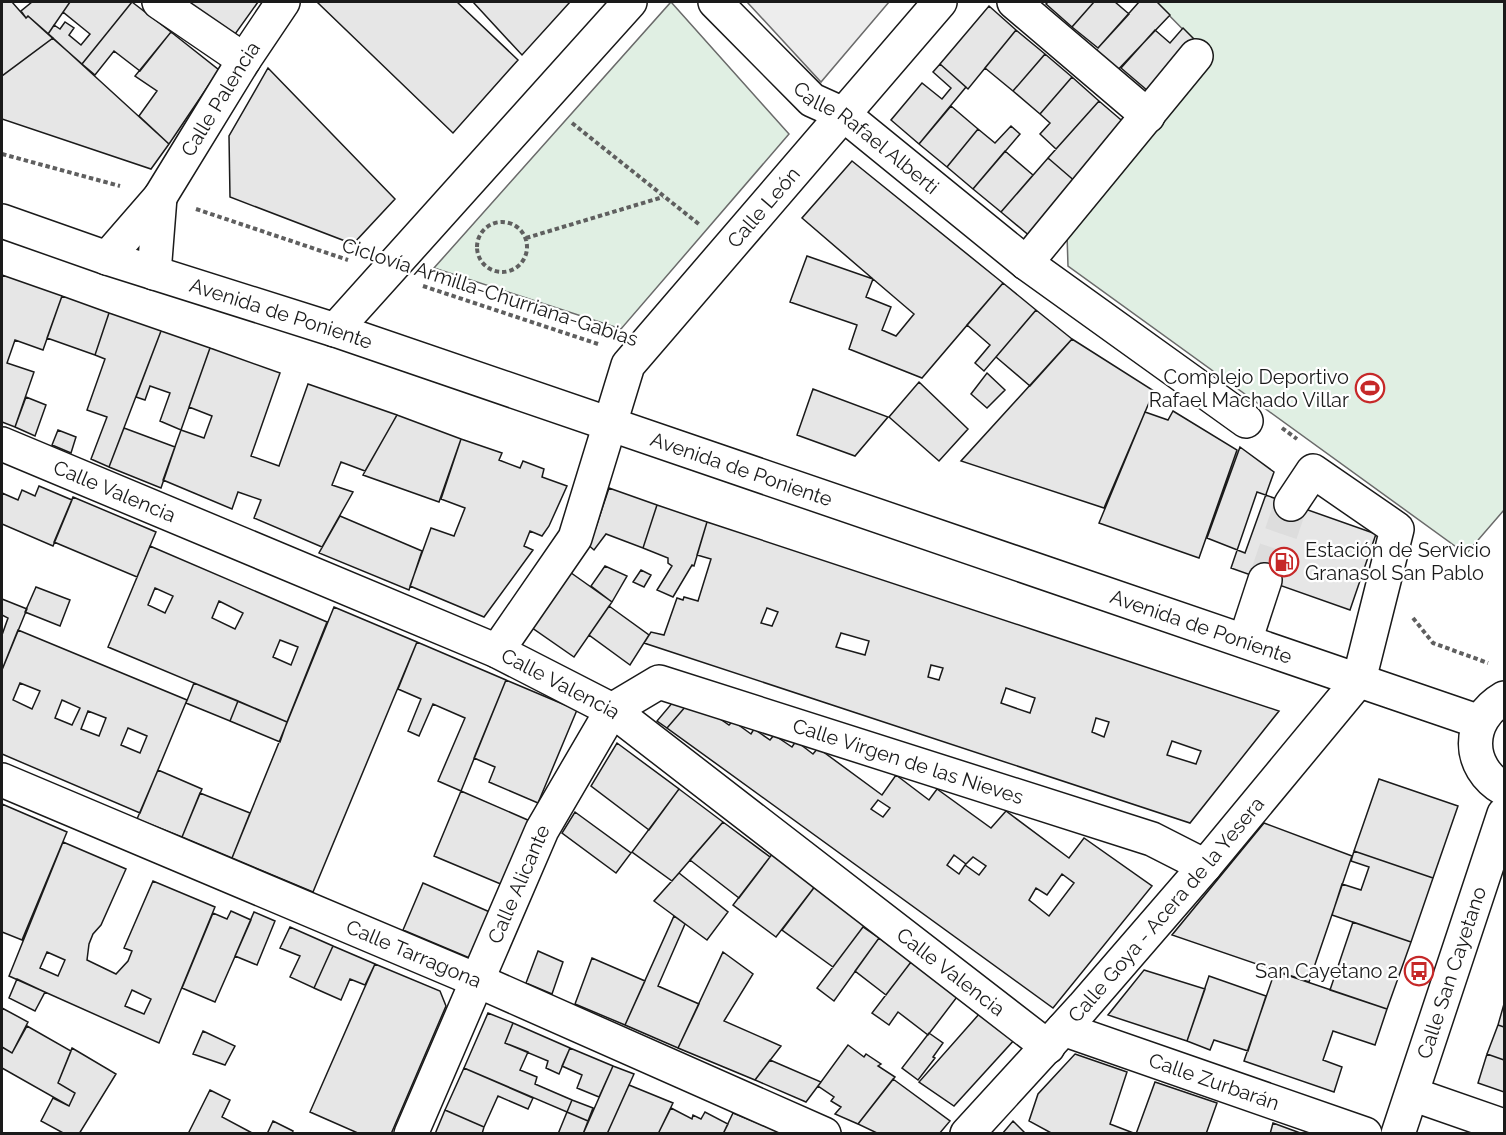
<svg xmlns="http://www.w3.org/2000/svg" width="1506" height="1135" viewBox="0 0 1506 1135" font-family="Raleway,sans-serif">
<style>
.green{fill:#e0efe3;stroke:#6a6a6a;stroke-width:1.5}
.parking{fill:#ededed;stroke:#6a6a6a;stroke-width:1.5}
.building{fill:#e6e6e6;stroke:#1a1a1a;stroke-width:1.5;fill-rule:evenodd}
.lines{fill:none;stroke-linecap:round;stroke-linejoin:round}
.minor-tunnel{stroke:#ddd;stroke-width:33;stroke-dasharray:33 16;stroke-linecap:butt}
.minor-casing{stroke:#1a1a1a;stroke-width:36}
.major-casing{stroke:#1a1a1a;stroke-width:36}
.path{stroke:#5f5f5f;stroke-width:4;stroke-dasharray:4.5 3;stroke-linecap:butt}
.minor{stroke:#fff;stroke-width:33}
.major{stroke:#fff;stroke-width:33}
.labels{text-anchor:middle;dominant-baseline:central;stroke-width:4.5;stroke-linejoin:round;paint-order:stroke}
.street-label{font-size:20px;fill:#1a1a1a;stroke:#fff}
.poi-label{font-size:20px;fill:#1a1a1a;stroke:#fff;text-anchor:end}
</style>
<rect width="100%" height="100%" fill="#fff"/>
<path class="green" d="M671,2L789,134L621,329L434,268Z
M1156,2H1504V510L1466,554L1068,266L1067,234L1212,59Z"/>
<path class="parking" d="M747,2H889L821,82Z"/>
<path class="building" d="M2,2H12L26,18L28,16L53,38L2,76Z
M32,2H70L48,34L28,16L26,18L21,11Z
M70,2H132L82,64L48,34L54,25L60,29L65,22L74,28L69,35L81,45L90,34L63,12Z
M132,2L171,32L140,71L114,51L95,75L82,64Z
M185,2H258L233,37Z
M317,2H457L518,60L453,133Z
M473,2H570L522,55Z
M1048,2H1094L1072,27L1046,4Z
M1094,2H1115L1129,14L1098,48L1072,27Z
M1139,2H1157L1170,15L1112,76L1090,57Z
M989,6L1016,30L968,89L940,64Z
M1183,28L1195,40L1148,91L1121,68L1155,30L1170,43Z
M1016,30L1045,54L1013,91L985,68Z
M171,32L219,70L169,144L139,116L157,91L135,76Z
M53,38L169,144L151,169L2,119V76Z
M1045,54L1072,77L1040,114L1013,91Z
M940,64L966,87L919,144L891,120L922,83L942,99L951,88L933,72Z
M268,68L395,199L353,244L230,197L229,136Z
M1072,77L1099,101L1056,149L1040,134L1050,123L1040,114Z
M1099,101L1127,125L1077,183L1048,158Z
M951,106L978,129L947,167L919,144Z
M1011,126L1020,134L973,189L947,167L978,129L995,143Z
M1005,151L1033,175L1001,212L973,189Z
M1048,158L1077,183L1031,237L1001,212Z
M852,161L1003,283L922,378L849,349L857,325L790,302L807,256L873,279L802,218ZM873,279L914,314L896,336L882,330L891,307L866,297Z
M2,275L62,296L43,350L15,340L7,363L34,372L15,427L2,422Z
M1003,283L1036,310L984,371L975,363L990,345L967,325Z
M62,296L109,313L95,355L47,338Z
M1036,310L1072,339L1030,386L996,357Z
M109,313L161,331L109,467L91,459L107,417L87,410L105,359L95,355Z
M161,331L210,348L181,430L160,421L170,393L150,386L145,400L136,397Z
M1072,339L1154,391L1104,508L961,461Z
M210,348L280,373L251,456L279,466L308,384L397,415L365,471L341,462L332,485L353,492L322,547L254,518L261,500L238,492L232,509L163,480L181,430L204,438L212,416L189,407Z
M987,373L1005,390L987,408L971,394Z
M919,382L968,429L939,461L889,417Z
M813,389L888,417L855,456L797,435Z
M26,397L46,405L35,436L15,427Z
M1173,411L1237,450L1199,558L1099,523L1145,412L1168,420Z
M397,415L461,439L439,502L363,475Z
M124,428L175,447L161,488L109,467Z
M58,430L76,437L71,453L52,445Z
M461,439L502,453L499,460L520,468L523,461L544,469L542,477L567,486L549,526L542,536L530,531L524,546L533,550L484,617L410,586L431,528L454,536L465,508L441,499Z
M1240,447L1274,472L1245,553L1207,538Z
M39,486L72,500L53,546L2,524V493L18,500L22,490L35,496Z
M609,488L657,505L643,548L606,534L594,550L586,543L595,530Z
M1257,492L1376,534L1350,610L1231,568Z
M73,497L156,532L137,577L54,542Z
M657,505L707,522L694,566L692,565L673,597L657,590L672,566L668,563V558L643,548Z
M340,516L422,551L409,590L319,553Z
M707,522L1040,632L1279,711L1190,823L644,643L651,632L664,635L677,598L683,600L684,597L698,601L711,559L697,555ZM767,608L778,612L772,626L761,623ZM841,633L869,641L865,655L836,647ZM931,665L943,668L939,680L928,677ZM1006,688L1035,698L1030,713L1001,703ZM1096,718L1109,722L1104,737L1092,732ZM1172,741L1201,751L1196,764L1167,755Z
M150,546L327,622L287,722L108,647ZM155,588L173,596L165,613L148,605ZM219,601L243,613L235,629L212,618ZM280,640L298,647L291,665L273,657Z
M605,566L627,576L612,602L591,586Z
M567,570L612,602L574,657L528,625Z
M641,570L651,575L644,587L633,582Z
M36,587L70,600L60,626L25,612Z
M2,599L27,609L2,670V635L8,618L2,615Z
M609,606L649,635L630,665L589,635Z
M334,607L417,642L313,892L232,858Z
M18,630L187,700L140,813L2,754V670ZM20,683L40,691L32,709L13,700ZM62,700L80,708L72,725L55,718ZM88,711L106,718L99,736L81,729ZM128,728L147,736L140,753L121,745Z
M417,642L506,680L461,791L438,781L465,718L433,704L419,736L408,731L421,699L398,689Z
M506,680L577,710L538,803L489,782L495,767L474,758Z
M194,683L238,701L230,721L186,703Z
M238,701L287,722L280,742L230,721Z
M673,702L686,706L667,728L657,721Z
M686,706L713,714L729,725L733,721L751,734L754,729L770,740L774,735L792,747L796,741L813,754L818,748L882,795L896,775L929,800L937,789L991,828L1006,811L1069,858L1084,838L1152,886L1053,1008L667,728ZM878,800L890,808L883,817L871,809ZM954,855L966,864L973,857L986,866L979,875L965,865L959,874L947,865ZM1062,874L1074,883L1049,916L1029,900L1036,888L1047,895Z
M617,743L679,789L649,830L591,786Z
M158,770L202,789L182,837L137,819Z
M1379,779L1458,806L1433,878L1354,851Z
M679,789L723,822L672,881L632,852Z
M461,791L530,821L503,885L434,856Z
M200,793L250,813L232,858L182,837Z
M2,804L67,832L22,940L2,932Z
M575,812L631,853L616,873L562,833Z
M723,822L770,857L739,898L690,860Z
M1264,823L1352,856L1309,982L1172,935Z
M63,842L126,869L101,925L93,934L89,944L87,960L116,974L128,961L132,951L124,948L153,881L215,907L159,1043L9,976ZM47,952L65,960L58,976L40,968ZM132,990L151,999L144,1014L125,1006Z
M1354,851L1433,878L1411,942L1332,915L1342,884L1361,890L1369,867L1351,861Z
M773,853L816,885L776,937L733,905Z
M679,873L728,912L707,940L654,901Z
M423,883L492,913L472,959L403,930Z
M816,885L866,923L833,967L782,930Z
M231,911L251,920L215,1002L182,988L213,913L227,919Z
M254,912L275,921L257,965L235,956Z
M674,916L685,924L658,986L699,1004L678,1048L625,1025Z
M1353,922L1411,942L1387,1009L1330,990Z
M290,927L333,946L314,988L290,977L300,956L280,948Z
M863,927L879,938L834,1001L817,988Z
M879,938L911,962L886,995L855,971Z
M333,946L375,964L365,985L350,979L341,1000L314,988Z
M538,951L563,962L552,994L526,983Z
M723,952L753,974L724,1021L781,1046L755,1080L678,1048Z
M592,958L645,981L625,1025L575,1004Z
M911,962L957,997L928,1035L898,1012L889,1025L872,1013Z
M375,964L440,991L446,1006L391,1134H360L310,1112Z
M1144,970L1205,989L1187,1041L1108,1015Z
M1275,971L1387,1009L1375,1045L1333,1031L1323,1060L1342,1067L1334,1092L1244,1061Z
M1209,976L1266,996L1248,1051L1214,1040L1210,1050L1187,1041Z
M17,979L45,992L35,1011L9,998Z
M1504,1004V1027L1498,1025Z
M2,1008L28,1022L12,1053L2,1047Z
M488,1013L513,1023L505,1043L528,1052L520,1070L537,1077L535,1084L572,1100L567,1112L464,1068Z
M980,1013L1015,1039L954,1106L919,1082Z
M513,1023L570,1048L559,1074L546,1068L548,1061L505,1043Z
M1498,1025L1504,1027V1060L1487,1054Z
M27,1026L71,1051L58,1083L75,1093L69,1106L2,1068V1047L12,1053Z
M203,1031L235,1046L225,1065L193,1054Z
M929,1033L943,1043L933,1057L935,1058L918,1080L902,1068Z
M848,1045L864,1057L866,1054L881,1064L878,1066L895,1077L858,1124L835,1114L841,1107L831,1101L834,1097L818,1086Z
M72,1048L116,1074L79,1134H65L41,1121L53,1098L69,1106L75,1093L58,1083Z
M570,1048L613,1066L599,1097L577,1088L582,1075L562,1066Z
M1075,1054L1127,1072L1110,1124L1136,1134H1053L1029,1121L1038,1094Z
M1487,1054L1504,1060V1092L1478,1083Z
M770,1060L821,1082L806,1102L755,1080Z
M613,1066L634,1074L607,1134H583Z
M464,1068L533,1098L528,1109L498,1096L484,1127L445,1110Z
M893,1079L950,1121L939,1134H879L858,1124Z
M1155,1082L1217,1103L1206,1134H1136Z
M629,1085L673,1103L658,1134H607Z
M210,1090L230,1100L222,1117L254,1134H188Z
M572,1100L593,1108L588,1121L567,1112Z
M671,1108L692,1119L693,1115L701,1119L705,1112L728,1124L723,1134H658Z
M445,1110L484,1127L482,1134H435Z
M567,1112L588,1121L583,1134H558Z
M733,1113L784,1134H723Z
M273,1121L293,1131L292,1134H267Z
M1013,1121L1026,1134H1002Z
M1273,1123L1303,1134H1270Z"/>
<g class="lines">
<path class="minor-tunnel" d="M1265,580L1291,504"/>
<g class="minor-casing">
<g id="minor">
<path d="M159,2L244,60"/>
<path id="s1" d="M715,2L812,100L843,114L1026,263L1246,421"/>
<path d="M1014,2L1148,116"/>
<path id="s2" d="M107,258L160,197L244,60L283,2"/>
<path d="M1026,263L1196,56"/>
<path d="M154,273L160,197"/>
<path d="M335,330L630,2"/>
<path id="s3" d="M2,444L497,651L612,710L1048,1047"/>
<path d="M1245,641L1265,580"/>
<path id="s4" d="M497,651L575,538L628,365L940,2"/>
<path id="s5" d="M2,780L476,980L824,1134"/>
<path id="s6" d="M1063,1029L1365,1134"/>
<path d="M1412,1094L1504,1126"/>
<path id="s7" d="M411,1134L542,830L612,710L659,682L1152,839L1205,866"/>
<path id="s8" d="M967,1134L1083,1007L1205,866L1359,680L1397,529L1313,471L1291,504"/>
<path id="s9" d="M1398,1134L1504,814"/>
</g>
</g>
<g class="major-casing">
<g id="major">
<path id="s10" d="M2,221L107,258L335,330L1480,722"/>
<path d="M1504,698C1466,720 1466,767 1504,789"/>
</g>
</g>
<path class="path" d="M572,123L700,225
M2,154L120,186
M196,209L348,260
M477 247a25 25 0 1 1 50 0a25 25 0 1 1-50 0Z
M526,238L663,197
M423,286L598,344
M1282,428L1297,439
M1413,618L1433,643L1488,663"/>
<use href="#minor" class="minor"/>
<use href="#major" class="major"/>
</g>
<defs>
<g id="stadium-ring" transform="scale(1.5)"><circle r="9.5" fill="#fff" stroke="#c62828" stroke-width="1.5"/><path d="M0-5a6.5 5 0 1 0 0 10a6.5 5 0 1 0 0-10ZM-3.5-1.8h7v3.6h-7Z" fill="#c62828"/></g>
<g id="fuel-ring" transform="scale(1.5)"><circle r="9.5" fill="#fff" stroke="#c62828" stroke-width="1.5"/><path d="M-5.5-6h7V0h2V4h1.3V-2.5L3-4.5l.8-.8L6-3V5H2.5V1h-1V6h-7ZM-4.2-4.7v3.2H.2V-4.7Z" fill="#c62828"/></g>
<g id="bus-ring" transform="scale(1.5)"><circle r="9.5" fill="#fff" stroke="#c62828" stroke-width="1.5"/><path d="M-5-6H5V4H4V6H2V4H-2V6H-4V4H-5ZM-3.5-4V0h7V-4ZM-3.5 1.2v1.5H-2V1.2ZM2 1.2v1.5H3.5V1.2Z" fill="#c62828"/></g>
</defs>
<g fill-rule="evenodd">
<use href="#stadium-ring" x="1370" y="388"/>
<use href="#fuel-ring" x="1284" y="562"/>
<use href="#bus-ring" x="1419" y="971"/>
</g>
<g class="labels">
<g class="street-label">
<text stroke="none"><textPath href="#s2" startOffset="196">Calle Palencia</textPath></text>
<text stroke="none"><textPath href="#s1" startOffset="204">Calle Rafael Alberti</textPath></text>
<text stroke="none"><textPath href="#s4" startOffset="526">Calle León</textPath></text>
<text transform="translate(490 292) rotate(18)">Ciclovía Armilla-Churriana-Gabias</text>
<text stroke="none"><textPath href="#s10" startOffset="294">Avenida de Poniente</textPath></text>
<text stroke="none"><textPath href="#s10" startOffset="780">Avenida de Poniente</textPath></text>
<text stroke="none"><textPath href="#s3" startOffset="122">Calle Valencia</textPath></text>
<text stroke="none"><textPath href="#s10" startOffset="1266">Avenida de Poniente</textPath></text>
<text stroke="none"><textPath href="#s3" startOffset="608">Calle Valencia</textPath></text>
<text stroke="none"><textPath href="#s7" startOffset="786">Calle Virgen de las Nieves</textPath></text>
<text stroke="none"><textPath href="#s7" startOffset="272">Calle Alicante</textPath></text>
<text stroke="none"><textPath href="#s8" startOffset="300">Calle Goya - Acera de la Yesera</textPath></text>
<text stroke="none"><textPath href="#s5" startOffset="447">Calle Tarragona</textPath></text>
<text stroke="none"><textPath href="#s3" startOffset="1094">Calle Valencia</textPath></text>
<text stroke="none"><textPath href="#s9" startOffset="170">Calle San Cayetano</textPath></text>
<text stroke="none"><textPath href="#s6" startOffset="160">Calle Zurbarán</textPath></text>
</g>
<g class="poi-label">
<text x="1349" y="377">Complejo Deportivo<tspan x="1349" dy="23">Rafael Machado Villar</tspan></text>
<text x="1305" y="550" text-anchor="start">Estación de Servicio<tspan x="1305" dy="23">Granasol San Pablo</tspan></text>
<text x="1398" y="971">San Cayetano 2</text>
</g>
</g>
<rect width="1506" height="1135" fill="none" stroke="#1a1a1a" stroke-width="6"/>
</svg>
